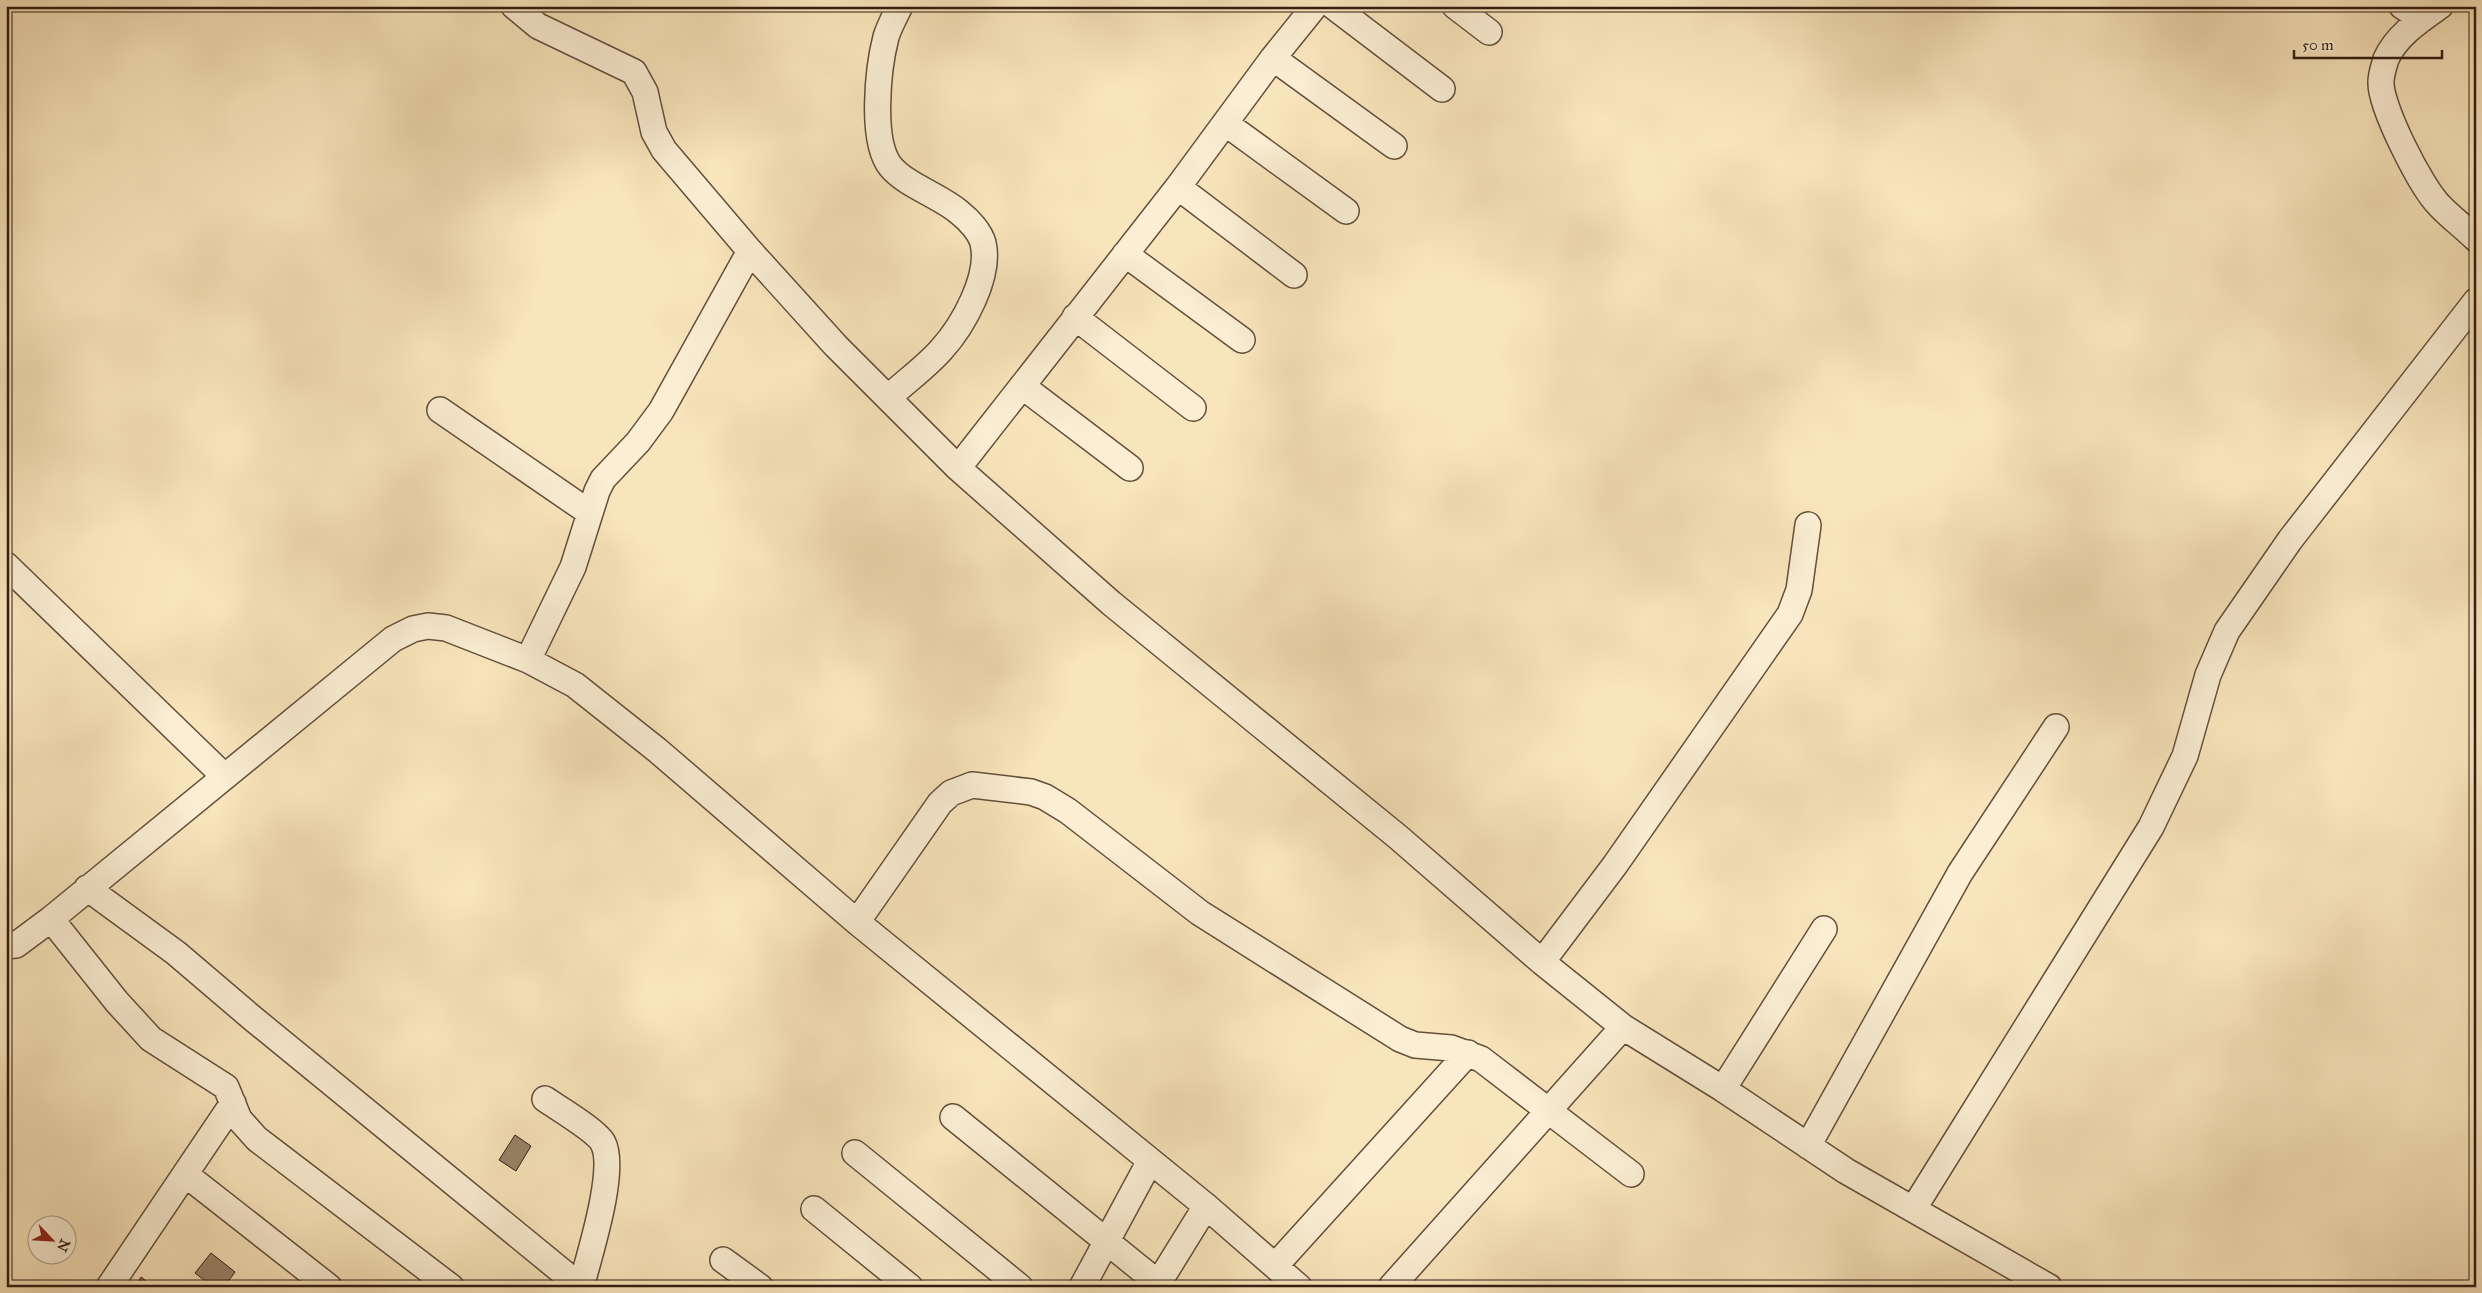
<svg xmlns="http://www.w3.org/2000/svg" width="2482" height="1293" viewBox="0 0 2482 1293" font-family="'IM FELL Great Primer',serif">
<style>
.building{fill:#99856a;stroke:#311d12}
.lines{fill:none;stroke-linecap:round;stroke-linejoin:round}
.minor-casing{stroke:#634f3c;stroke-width:28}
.minor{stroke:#fbeed3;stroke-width:25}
</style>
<rect width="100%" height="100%" fill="#f9e5bc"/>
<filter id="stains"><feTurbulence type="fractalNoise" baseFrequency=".004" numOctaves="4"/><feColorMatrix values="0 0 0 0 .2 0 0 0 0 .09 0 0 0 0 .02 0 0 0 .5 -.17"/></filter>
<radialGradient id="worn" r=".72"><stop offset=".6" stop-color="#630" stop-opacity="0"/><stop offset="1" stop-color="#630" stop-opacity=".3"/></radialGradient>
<path class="building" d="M515,1135L531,1146L516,1171L499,1160Z
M211,1253L235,1272L224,1287H213L195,1273Z
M141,1277L154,1287H135Z"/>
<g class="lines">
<g class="minor-casing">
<path id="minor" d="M514,6L538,26L634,72L645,92L654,132L664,150L750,251L836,346L958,468L1111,603L1398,837L1542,962L1623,1027L1723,1089L1846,1171L2049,1287
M1333,6L1442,89
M1455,6L1489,32
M2402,6L2422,19
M2440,6C2420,20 2396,36 2386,59C2384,66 2381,74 2381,82C2380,106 2421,187 2439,205C2450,217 2464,227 2476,239
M1273,58L1394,146
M1225,123L1346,211
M1178,187L1294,275
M1125,254L1242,340
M1075,317L1193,408
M1022,386L1130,468
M888,398C905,382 926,367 941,350C963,326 991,276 983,243C980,232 969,220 960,213C941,196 907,186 891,167C870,142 878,68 886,37C889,27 895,16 900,6
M440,410L590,513
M958,468L1178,187L1273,58L1315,6
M6,565L224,776
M528,660L573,567L597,491L603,479L638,442L661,411L750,251
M87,888L176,953L251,1017L581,1287C589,1256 617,1170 603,1143C597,1131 558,1108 545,1099
M51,919L117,1002L151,1039L226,1087L239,1119L257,1139L451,1287
M857,922L940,803L951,793L972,785L1031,792L1045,797L1068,811L1200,913L1400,1039L1415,1045L1451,1048L1481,1059L1631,1174
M6,946L16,945L51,919L393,639L413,629L428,626L446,628L528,660L575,685L657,750L857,922L1206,1206L1299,1287
M1542,962L1615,865L1790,614L1799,590L1808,525
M1723,1089L1824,929
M953,1117L1163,1287
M1808,1146L1960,873L2056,727
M855,1153L1020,1287
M185,1174L329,1287
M1914,1208L2151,827L2185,756L2208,675L2227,631L2290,540L2476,301
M814,1209L910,1287
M723,1260L760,1287
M1275,1266L1468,1053
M109,1287L233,1103
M1082,1287L1150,1161
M1156,1287L1206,1206
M1391,1287L1623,1027"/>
</g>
<use href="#minor" class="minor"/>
</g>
<rect width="2482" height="1293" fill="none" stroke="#f9e5bc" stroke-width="25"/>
<rect x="8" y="8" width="2467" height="1278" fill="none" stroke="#311d12" stroke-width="2.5"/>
<rect x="12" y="12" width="2457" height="1268" fill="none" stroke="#311d12"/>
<g transform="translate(52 1240) rotate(115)"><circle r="24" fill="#fbeed3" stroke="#aa9a86"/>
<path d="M0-4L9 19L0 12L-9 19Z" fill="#8f2418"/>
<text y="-8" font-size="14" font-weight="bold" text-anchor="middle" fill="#311d12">N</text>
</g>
<path d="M2294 50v8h148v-8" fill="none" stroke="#311d12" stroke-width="2.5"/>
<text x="2302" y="50" font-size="15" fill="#311d12" stroke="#fbeed3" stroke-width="4" paint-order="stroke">50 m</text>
<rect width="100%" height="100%" filter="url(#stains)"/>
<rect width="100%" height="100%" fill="url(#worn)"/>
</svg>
